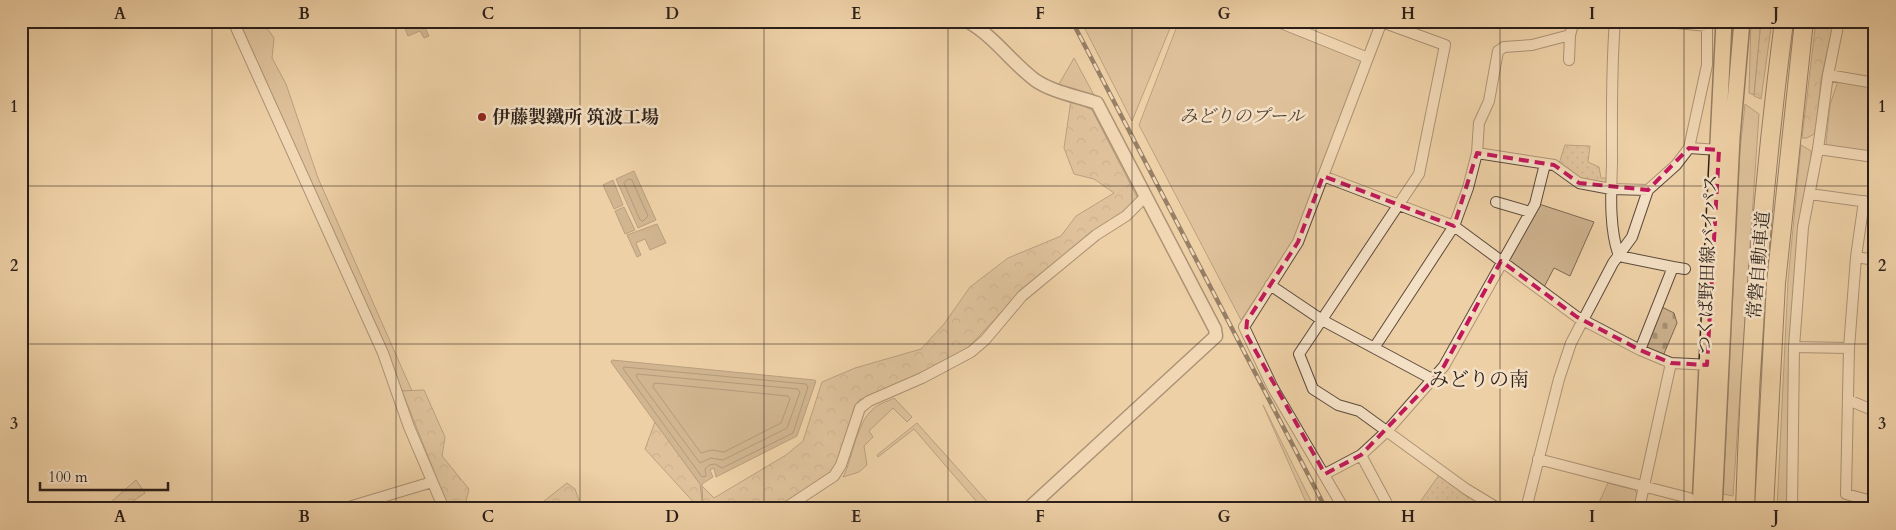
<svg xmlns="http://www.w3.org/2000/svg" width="1896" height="530" viewBox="0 0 1896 530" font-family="Cardo,'Noto Serif JP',serif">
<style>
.green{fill:#cdb28e;stroke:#7c6854}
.forest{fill:url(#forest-crowns);stroke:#7c6854}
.cemetery{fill:url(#cemetery-stones);stroke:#7c6854}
.garden{fill:url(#garden-dots);stroke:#7c6854}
.water{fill:#ac9476;stroke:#786551}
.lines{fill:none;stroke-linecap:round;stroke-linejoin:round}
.shore{stroke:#6c5a48;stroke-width:1}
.minor-tunnel{stroke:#c7ad8a;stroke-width:10;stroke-dasharray:10 5;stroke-linecap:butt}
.minor-casing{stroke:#5c4b3c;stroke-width:12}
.tertiary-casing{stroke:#5c4b3c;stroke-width:15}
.primary-casing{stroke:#2b1f19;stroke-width:18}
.motorway-casing{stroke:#2b1f19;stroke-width:20}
.minor{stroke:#f4e0c5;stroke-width:10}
.tertiary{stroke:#f4e0c5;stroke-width:12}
.primary{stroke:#eed0a6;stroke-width:15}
.motorway{stroke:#eed0a6;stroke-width:18}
.rail-casing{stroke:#2b1f19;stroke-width:4.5}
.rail{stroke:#f4e0c5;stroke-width:2.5;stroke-dasharray:8;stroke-linecap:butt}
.marked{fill:none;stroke:#c2185b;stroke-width:4;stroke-dasharray:10 6;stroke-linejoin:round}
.grid{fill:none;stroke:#2b1f19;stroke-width:1;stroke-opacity:0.55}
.poi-dot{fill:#8f2418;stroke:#f4e0c5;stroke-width:2}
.labels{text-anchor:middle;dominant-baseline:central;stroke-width:5;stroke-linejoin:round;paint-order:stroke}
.park-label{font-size:18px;font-style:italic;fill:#544436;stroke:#f4e0c5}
.poi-label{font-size:18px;font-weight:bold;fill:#2b1f19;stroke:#f4e0c5;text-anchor:start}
.street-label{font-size:18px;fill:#2b1f19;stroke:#f4e0c5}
.quarter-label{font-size:20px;fill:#2b1f19;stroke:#f4e0c5}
.neatline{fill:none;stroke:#2b1f19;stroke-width:2}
.grid-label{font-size:16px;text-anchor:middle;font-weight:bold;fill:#2b1f19}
</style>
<defs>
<pattern id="forest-crowns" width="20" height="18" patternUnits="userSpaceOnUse" patternTransform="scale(1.25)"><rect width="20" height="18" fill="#cdb28e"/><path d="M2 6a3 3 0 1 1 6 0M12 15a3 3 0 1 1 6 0" fill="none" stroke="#a79073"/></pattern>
<pattern id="cemetery-stones" width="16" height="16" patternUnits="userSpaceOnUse" patternTransform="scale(1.25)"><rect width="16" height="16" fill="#cdb28e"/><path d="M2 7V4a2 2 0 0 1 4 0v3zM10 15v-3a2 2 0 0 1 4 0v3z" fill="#a79073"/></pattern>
<pattern id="garden-dots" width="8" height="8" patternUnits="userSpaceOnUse" patternTransform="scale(1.25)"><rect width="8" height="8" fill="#cdb28e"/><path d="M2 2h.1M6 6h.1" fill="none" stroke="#a79073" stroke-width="1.8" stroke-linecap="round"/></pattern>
</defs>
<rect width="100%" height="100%" fill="#eed0a6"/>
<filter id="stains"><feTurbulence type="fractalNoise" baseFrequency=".004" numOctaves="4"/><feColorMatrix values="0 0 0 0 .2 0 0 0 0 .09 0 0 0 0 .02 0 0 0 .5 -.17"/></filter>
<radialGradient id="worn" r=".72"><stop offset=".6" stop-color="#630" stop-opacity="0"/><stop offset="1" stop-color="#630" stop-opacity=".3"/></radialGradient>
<path class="green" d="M239,21H262L274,38L272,58L286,84L318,178L412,391H402L379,332Z
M1081,21H1173L1132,121Z
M1179,21H1266L1361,59L1362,63L1293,242L1241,320L1139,125Z
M1751,21H1761L1754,95L1749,93Z
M1074,58L1095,97L1059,84Z
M1838,81L1875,86V153L1829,147L1826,143L1830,105Z
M1745,104L1759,114L1733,496L1723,494L1740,151Z
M1801,145L1811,151V159L1790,348L1787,508L1777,509L1788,281Z
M1539,204L1594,222L1570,276L1554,268L1543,289L1507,264Z
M894,398L912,417L907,422L893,408L869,431L873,437L864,446L867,465L859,472L843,477C854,456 855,425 873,409C878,404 888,401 894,398Z
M1263,405L1315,509H1309Z
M917,423L994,509H983L914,429L878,457L877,455Z
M1608,483L1635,490L1637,494L1635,509H1596Z"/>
<path class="forest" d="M1761,21H1772L1761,99L1754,96Z
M1816,21H1834L1821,79L1816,133L1807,138H1802Z
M1071,100L1092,110L1137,197L1132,205L1020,292L968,348L911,378L859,400L855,406L839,461L829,474L803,492L775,509H696L697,506L645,449L655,422L700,484L714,498L786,455L803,441L822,382L855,368L921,349L944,324L970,287L1008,258L1061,236L1076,216L1114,193L1094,179L1074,174L1064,148Z
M424,390L445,437L442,456L469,489L466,501L470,509H449L402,391Z
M136,480L145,493L122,509H103Z
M567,483L575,489L580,503L576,509H534Z"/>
<path class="cemetery" d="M1660,306L1674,313L1677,323L1663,356L1646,349L1645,346Z"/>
<path class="garden" d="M1565,145L1590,146L1588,162L1599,167L1601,178H1609L1607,184L1583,180L1559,164Z
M1439,475L1485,505V509H1425L1418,505Z"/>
<path class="water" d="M402,21H422L429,36L424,38L420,31L408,36Z
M634,171L656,220L638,228L616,179Z
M613,180L623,205L614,209L603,185Z
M624,207L635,230L625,234L615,211Z
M657,224L666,243L650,250L645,239L636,243L641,255L637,257L627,235Z
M612,360L814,380L816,381L797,436L716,477L714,468L710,470L713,477L702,484L703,509L700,484L611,362Z"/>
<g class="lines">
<path class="shore" d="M629,179L632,180L648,216L643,221L640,220L624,183Z
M624,367L806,384L808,387L793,433L722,468L715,464L709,465L705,469L706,476L702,477L624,370Z
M637,374L798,389L800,392L787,428L723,460L711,458L700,463L637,378Z
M655,383L788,396L790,399L781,423L724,452L712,450L701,453L653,387Z"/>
<path class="minor-tunnel" d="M1709,503L1732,509"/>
<g class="minor-casing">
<path id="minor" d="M233,21L383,353L409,427L444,509
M1276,21L1368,58
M1615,21C1611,69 1612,116 1612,164C1611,193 1609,229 1619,256L1673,267L1640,350
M1382,22L1445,45L1419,174L1299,354L1313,389L1338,405L1359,411L1466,489L1499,509
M1569,60L1570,35
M1828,75L1875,83
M1689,148L1719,150
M1818,149L1874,157L1875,160
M1477,153L1479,123L1489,101L1498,51L1504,47L1532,45L1570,35L1574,21
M1323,176L1454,226L1577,317L1640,350L1671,363L1712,365
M1810,194L1875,203
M1496,202L1530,212
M1856,257L1875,260
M1673,267L1685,269
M1270,285L1322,320L1432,379
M1794,347L1849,348L1846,494L1875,502
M1374,348L1454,226L1468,188L1477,153L1554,165L1579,183L1611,189L1648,190
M1849,348L1856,257L1864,201
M1848,400L1875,411
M1361,455L1390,509
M1538,459L1689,498
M1325,474L1361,455L1387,431L1444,366L1535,204L1545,164
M342,509L432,482
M784,509L834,476L841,465L860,408L869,401L922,378L971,352L985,340L1022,296L1096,235L1126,216L1145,197
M1344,509L1273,388L1244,327L1298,242L1382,21
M1526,509L1559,379L1571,343L1613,263L1632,237L1648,190L1676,165L1689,148L1707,65V26L1658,21
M1639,509L1671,363
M1792,509L1794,347L1803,227L1818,149L1828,75L1839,21"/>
</g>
<g class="tertiary-casing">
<path id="tertiary" d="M967,21C994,36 1011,62 1035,80C1052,92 1077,96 1097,103L1215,329L1216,336L1028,509"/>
</g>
<g class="primary-casing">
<path id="primary" d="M1700,509L1724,21
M1714,509L1732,137L1742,21"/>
</g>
<g class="motorway-casing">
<path id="motorway" d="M1745,509C1750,346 1763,183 1784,21
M1764,509L1776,283L1804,21"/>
</g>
<use href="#minor" class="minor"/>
<use href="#tertiary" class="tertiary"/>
<use href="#primary" class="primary"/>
<use href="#motorway" class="motorway"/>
<g class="rail-casing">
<path id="rail" d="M1072,21L1326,509"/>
</g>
<use href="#rail" class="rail"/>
</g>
<path d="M0 0H1896V530H0ZM1689,148L1719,150L1707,365L1671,363L1640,350L1577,317L1501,261L1444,366L1428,385L1361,455L1325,474L1246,334L1247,321L1298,242L1323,176L1454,226L1477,153L1554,165L1579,183L1648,190Z" fill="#eed0a6" fill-opacity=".55" fill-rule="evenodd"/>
<path class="marked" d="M1689,148L1719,150L1707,365L1671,363L1640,350L1577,317L1501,261L1444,366L1428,385L1361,455L1325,474L1246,334L1247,321L1298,242L1323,176L1454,226L1477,153L1554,165L1579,183L1648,190Z"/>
<path class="grid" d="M212,21V509M396,21V509M580,21V509M764,21V509M948,21V509M1132,21V509M1316,21V509M1500,21V509M1684,21V509M21,186H1875M21,344H1875"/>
<circle class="poi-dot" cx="482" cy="117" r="5"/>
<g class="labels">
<g class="park-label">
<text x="1242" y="116">みどりのプール</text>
</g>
<g class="poi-label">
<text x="492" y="117">伊藤製鐵所 筑波工場</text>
</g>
<g class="street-label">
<text transform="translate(1708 264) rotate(-88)">つくば野田線バイパス</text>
<text transform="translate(1759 265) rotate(-85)">常磐自動車道</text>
</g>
<g class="quarter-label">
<text x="1479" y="379">みどりの南</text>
</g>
</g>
<rect width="1896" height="530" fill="none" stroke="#eed0a6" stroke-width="55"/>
<path d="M40 482v8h128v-8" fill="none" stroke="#2b1f19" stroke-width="2.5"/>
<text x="48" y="482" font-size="15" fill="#2b1f19" stroke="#f4e0c5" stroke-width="4" paint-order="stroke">100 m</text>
<rect x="28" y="28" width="1840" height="474" class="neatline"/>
<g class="grid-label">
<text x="120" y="19">A</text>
<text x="304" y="19">B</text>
<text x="488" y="19">C</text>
<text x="672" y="19">D</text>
<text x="856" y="19">E</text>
<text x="1040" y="19">F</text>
<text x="1224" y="19">G</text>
<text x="1408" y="19">H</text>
<text x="1592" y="19">I</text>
<text x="1776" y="19">J</text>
<text x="14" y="112">1</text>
<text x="1882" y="112">1</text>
<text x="14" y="271">2</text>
<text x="1882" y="271">2</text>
<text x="14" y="429">3</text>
<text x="1882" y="429">3</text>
<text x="120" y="522">A</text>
<text x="304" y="522">B</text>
<text x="488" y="522">C</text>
<text x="672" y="522">D</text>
<text x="856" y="522">E</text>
<text x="1040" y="522">F</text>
<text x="1224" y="522">G</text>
<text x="1408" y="522">H</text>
<text x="1592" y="522">I</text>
<text x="1776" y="522">J</text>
</g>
<rect width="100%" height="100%" filter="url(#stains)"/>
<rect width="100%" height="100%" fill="url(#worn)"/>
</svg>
